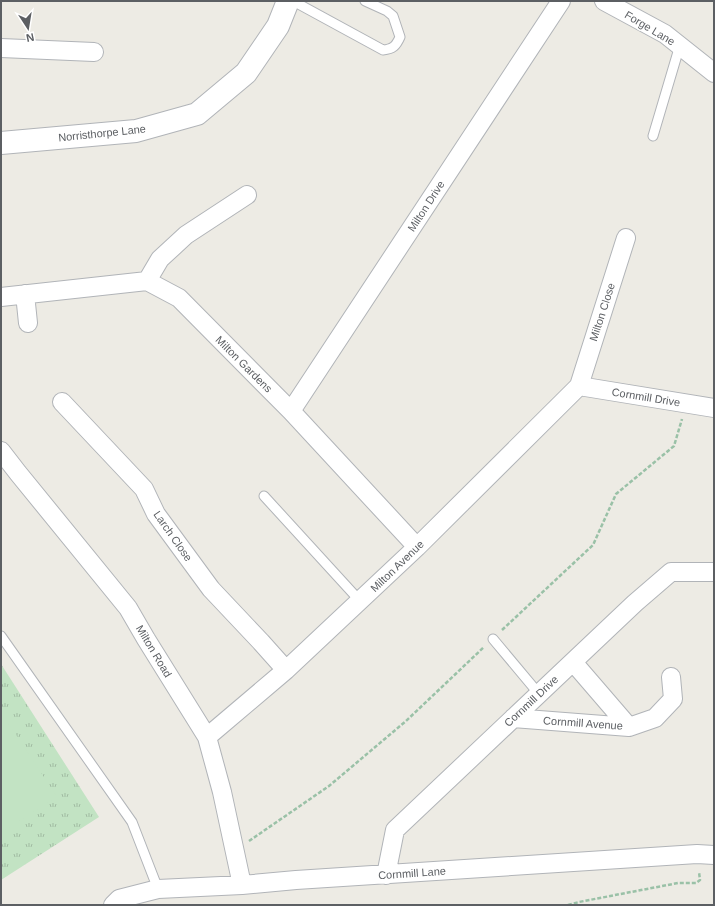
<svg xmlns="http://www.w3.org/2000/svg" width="715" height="906" viewBox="0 0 715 906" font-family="Arial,sans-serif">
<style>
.grass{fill:url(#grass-tufts)}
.green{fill:#c2e3c3}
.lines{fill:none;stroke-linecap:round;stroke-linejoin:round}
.service-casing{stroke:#b1b4b8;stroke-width:11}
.minor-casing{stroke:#b1b4b8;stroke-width:20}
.tertiary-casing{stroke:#b1b4b8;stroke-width:24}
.path{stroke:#9ac1a7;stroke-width:2.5;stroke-dasharray:4 2;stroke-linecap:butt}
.service{stroke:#fff;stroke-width:9}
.minor{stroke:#fff;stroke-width:18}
.tertiary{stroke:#fff;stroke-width:22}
.labels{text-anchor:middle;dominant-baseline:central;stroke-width:3;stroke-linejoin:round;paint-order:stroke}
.street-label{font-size:11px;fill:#5c5f63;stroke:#fff}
</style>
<defs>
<pattern id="grass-tufts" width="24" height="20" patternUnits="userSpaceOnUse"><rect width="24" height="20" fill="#c2e3c3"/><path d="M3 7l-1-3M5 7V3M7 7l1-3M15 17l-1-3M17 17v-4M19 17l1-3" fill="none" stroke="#a1bba2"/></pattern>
</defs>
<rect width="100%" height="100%" fill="#edebe4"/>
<path class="grass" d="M1,664L99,817L1,880Z"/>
<path class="green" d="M1,712L57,797L1,833Z"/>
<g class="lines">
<g class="service-casing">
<path id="service" d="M293,1L383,50C393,49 396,46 400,37L393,16L387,11L365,1
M653,136L680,45
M264,496L360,601
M1,636L132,822L158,889
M493,639L539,694"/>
</g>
<g class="minor-casing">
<path id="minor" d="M604,1L665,34L714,73
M1,48L94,52
M147,281L160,259L186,235L247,195
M25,294L28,323
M1,297L147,281L179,298L291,411L417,547
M579,386L714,408
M62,402L144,489L156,514L211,589L261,642L286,670
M291,411L561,1
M1,451L18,473L128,608L146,639L207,737L222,792L242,885
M573,662L629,727
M513,718L629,727L655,718L673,699L671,677
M207,737L286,670L417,547L579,386L626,238
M386,875L395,830L635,603L671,572H714
M113,905L119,899L158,889L242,885L296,880L697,854L714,855"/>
</g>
<g class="tertiary-casing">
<path id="tertiary" d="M1,143L136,131L197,114L246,73L278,26L288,1"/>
</g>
<path class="path" d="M502,630L593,545L616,494L674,446L682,419
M249,841L329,786L406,721L484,647
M568,905L579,902L678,883H696L700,880L699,872"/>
<use href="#service" class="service"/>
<use href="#minor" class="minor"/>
<use href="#tertiary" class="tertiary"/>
</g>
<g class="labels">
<g class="street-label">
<text transform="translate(650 28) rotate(31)">Forge Lane</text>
<text transform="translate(102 133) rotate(-6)">Norristhorpe Lane</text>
<text transform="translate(426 206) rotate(-57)">Milton Drive</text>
<text transform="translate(602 312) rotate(-72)">Milton Close</text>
<text transform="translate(244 364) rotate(45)">Milton Gardens</text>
<text transform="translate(646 397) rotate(9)">Cornmill Drive</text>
<text transform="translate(173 536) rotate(55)">Larch Close</text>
<text transform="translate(397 566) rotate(-44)">Milton Avenue</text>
<text transform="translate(154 651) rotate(59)">Milton Road</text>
<text transform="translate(531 701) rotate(-43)">Cornmill Drive</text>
<text transform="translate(583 723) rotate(4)">Cornmill Avenue</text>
<text transform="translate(412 873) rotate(-4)">Cornmill Lane</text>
</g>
</g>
<rect width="715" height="906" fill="none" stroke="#5c5f63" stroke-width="4"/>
<g transform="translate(28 28) rotate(168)" stroke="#ffffff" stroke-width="3" paint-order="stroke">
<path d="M0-3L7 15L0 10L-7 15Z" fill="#5c5f63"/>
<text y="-6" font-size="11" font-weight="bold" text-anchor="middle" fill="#5c5f63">N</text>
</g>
</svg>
